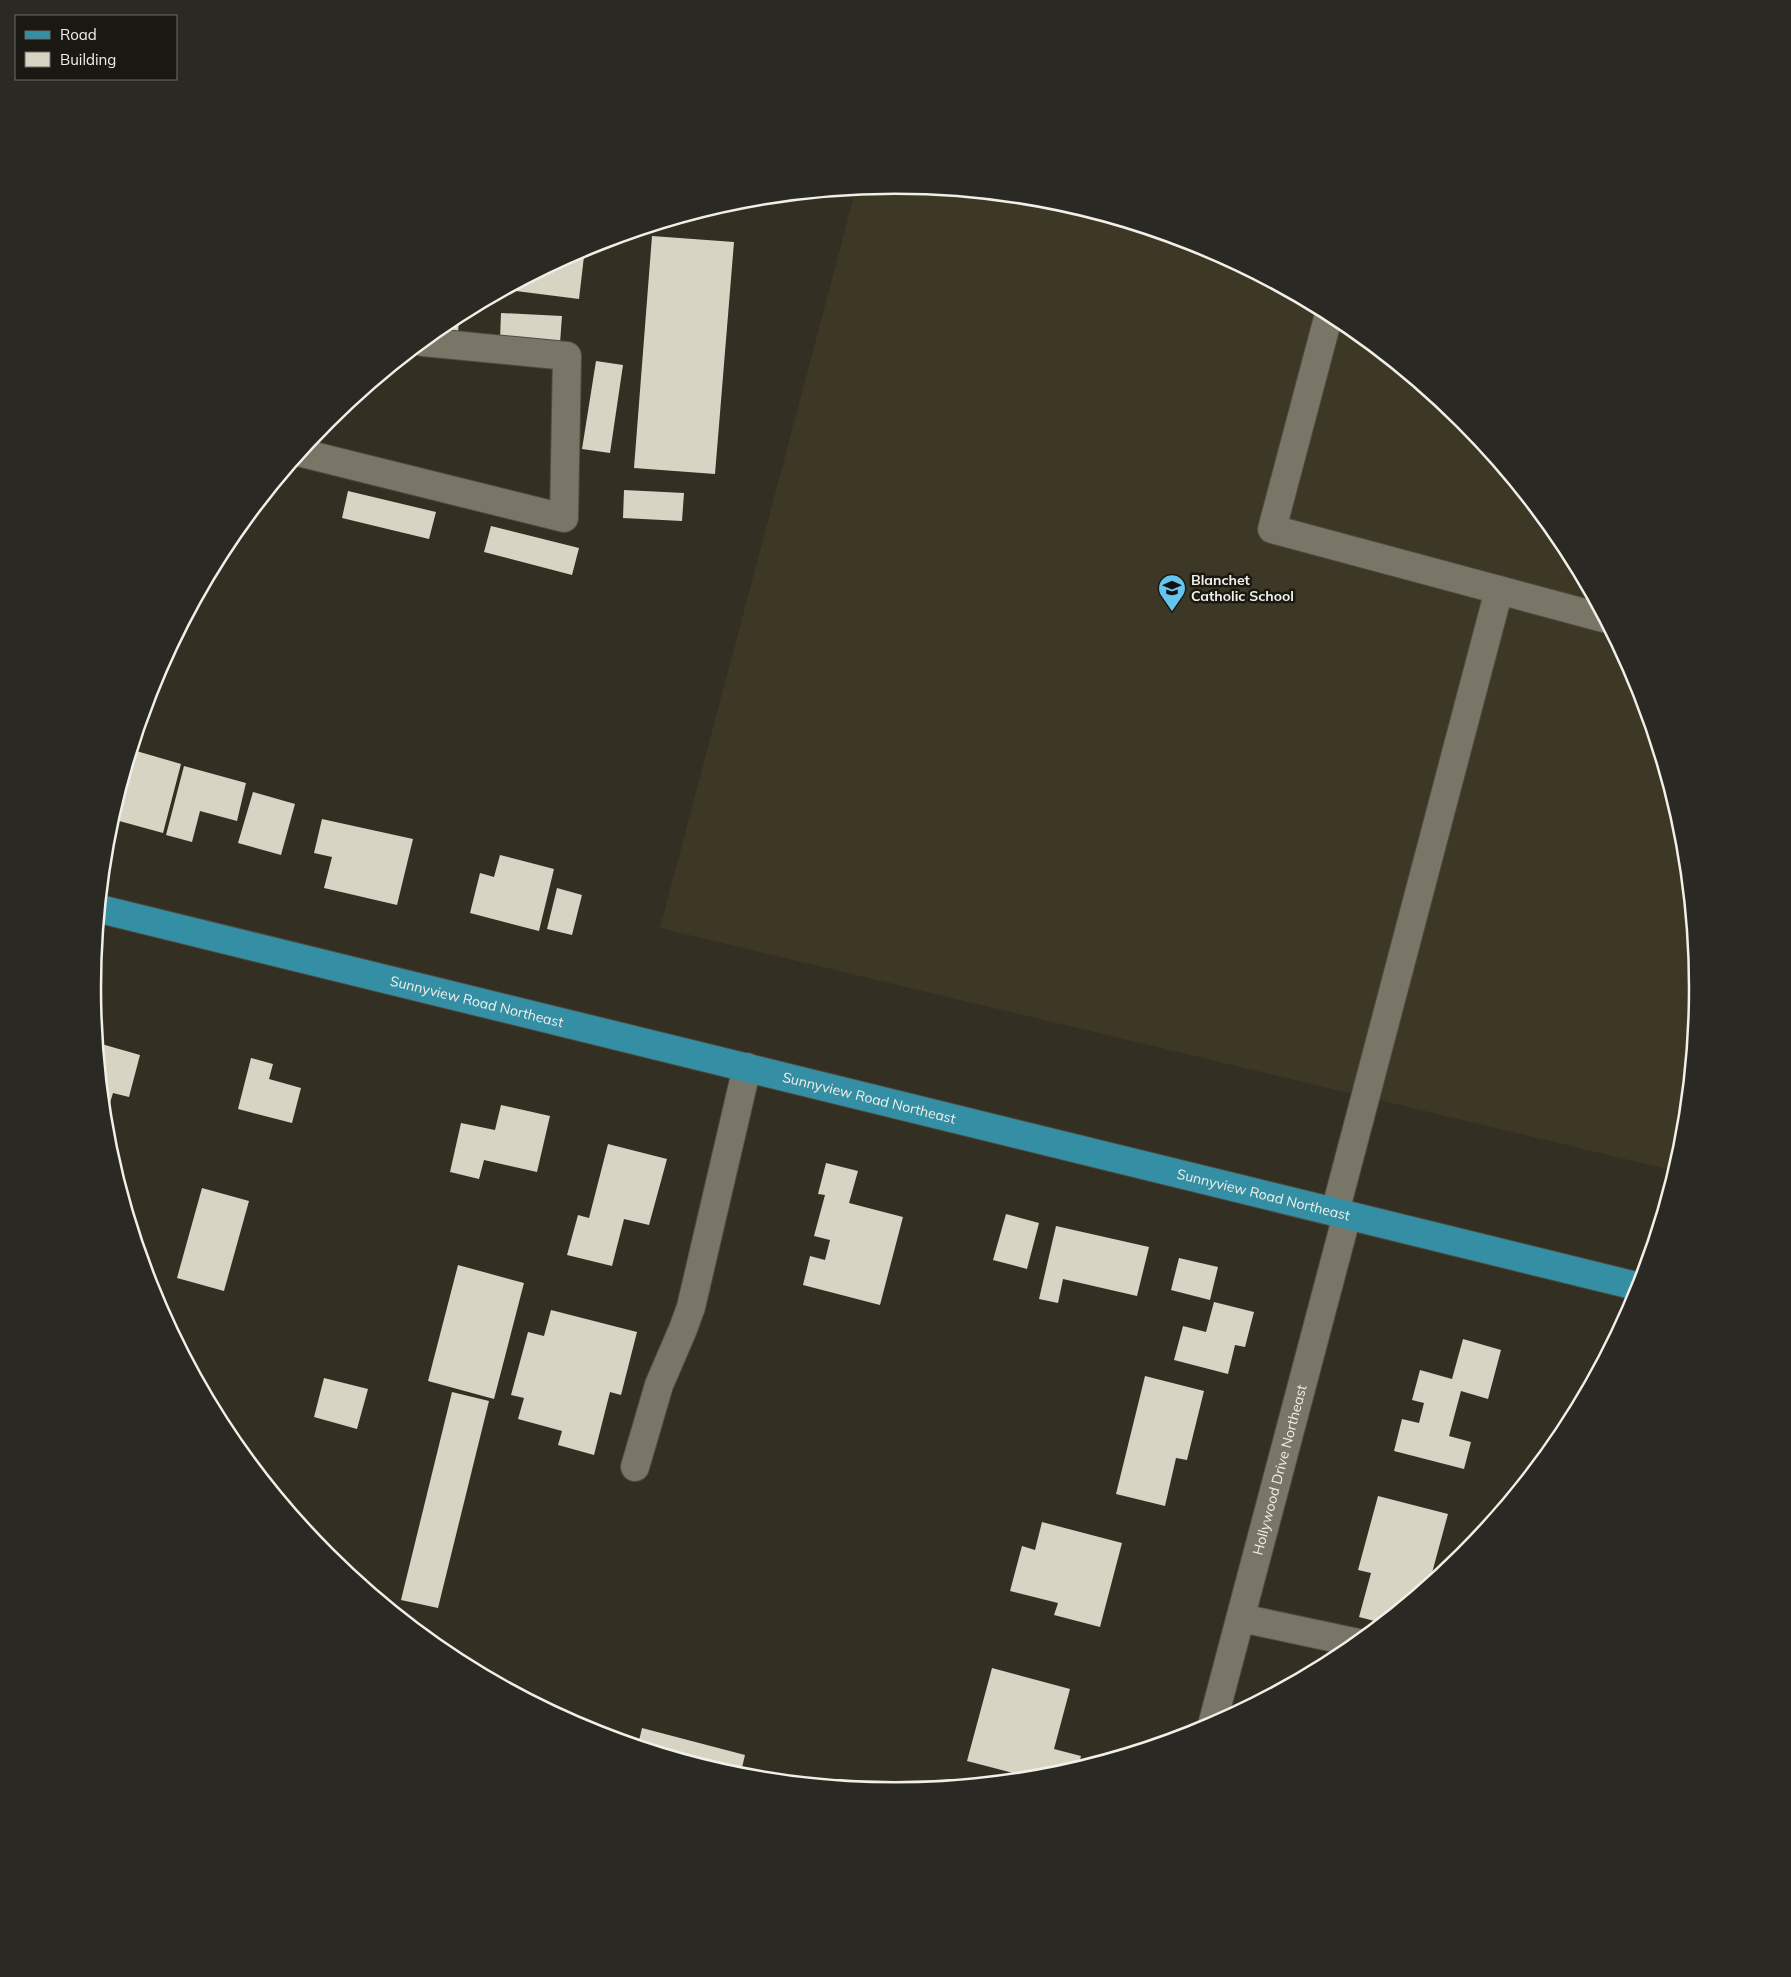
<svg xmlns="http://www.w3.org/2000/svg" width="1791" height="1977" viewBox="0 0 1791 1977" font-family="Mulish,sans-serif">
<style>
.built{fill:#3d3825}
.building{fill:#d7d4c3}
.lines{fill:none;stroke-linecap:round;stroke-linejoin:round}
.minor-casing{stroke:#4e4c41;stroke-width:30}
.major-casing{stroke:#4e4c41;stroke-width:30}
.minor{stroke:#797667;stroke-width:28}
.major{stroke:#348fa5;stroke-width:28}
.labels{text-anchor:middle;dominant-baseline:central;stroke-width:5;stroke-linejoin:round;paint-order:stroke}
.poi-label{font-size:14px;font-weight:bold;fill:#f1efe7;stroke:#191812;text-anchor:start}
.street-label{font-size:14px;fill:#f1efe7;stroke:#191812}
.rim{fill:none;stroke:#f1efe7;stroke-width:2.5}
</style>
<rect width="100%" height="100%" fill="#333023"/>
<path class="built" d="M896,186L1052,201L1203,247L1342,321L1464,421L1563,543L1637,681L1683,832L1698,988L1683,1145L1675,1171L660,928L856,189Z"/>
<path class="building" d="M652,236L734,242L715,474L634,468Z
M585,248L579,299L508,290Z
M501,313L562,316L560,343L500,340Z
M459,316L458,335L433,334L450,321Z
M596,361L623,365L610,453L582,449Z
M624,490L684,493L682,521L623,518Z
M348,491L436,512L429,539L342,518Z
M491,526L579,548L572,575L484,552Z
M133,750L181,764L163,833L112,819Z
M184,766L246,783L237,821L200,811L192,842L166,835Z
M253,792L295,804L281,855L238,843Z
M322,819L413,839L397,905L324,888L332,857L314,853Z
M500,855L554,869L539,931L470,913L480,873L494,877Z
M557,888L582,895L572,935L547,929Z
M98,1043L140,1055L129,1097L113,1093L105,1119Z
M251,1058L273,1064L269,1079L301,1088L292,1123L238,1109Z
M501,1105L550,1116L537,1172L484,1160L479,1179L450,1172L461,1123L495,1130Z
M608,1144L667,1159L649,1225L624,1219L612,1266L567,1255L578,1215L589,1218Z
M826,1163L858,1171L849,1203L903,1217L880,1305L803,1285L810,1256L825,1260L830,1240L814,1236L825,1195L818,1194Z
M202,1188L249,1201L224,1291L177,1278Z
M1006,1214L1039,1223L1027,1269L993,1260Z
M1056,1226L1149,1247L1137,1296L1063,1279L1058,1303L1039,1299Z
M1179,1258L1218,1267L1210,1300L1171,1290Z
M458,1265L524,1283L494,1399L428,1381Z
M1214,1302L1254,1312L1245,1347L1235,1345L1228,1374L1174,1360L1183,1326L1206,1332Z
M551,1310L637,1332L621,1395L610,1392L594,1455L558,1445L562,1431L518,1419L524,1398L511,1395L528,1332L544,1336Z
M1463,1339L1501,1350L1488,1399L1461,1391L1449,1436L1471,1442L1464,1469L1394,1451L1402,1419L1419,1423L1424,1403L1412,1400L1420,1370L1452,1379Z
M1145,1376L1204,1391L1187,1460L1176,1458L1165,1506L1116,1494Z
M324,1378L368,1389L357,1429L314,1417Z
M452,1392L489,1401L438,1608L401,1600Z
M1378,1496L1448,1514L1429,1584L1382,1623L1359,1617L1371,1573L1358,1570Z
M1042,1522L1122,1543L1100,1627L1054,1615L1058,1603L1010,1591L1022,1546L1035,1550Z
M992,1668L1070,1689L1054,1749L1081,1756L1078,1768L1052,1776L1032,1778L967,1761Z
M642,1728L745,1755L740,1776L638,1745Z"/>
<g class="lines">
<g class="minor-casing">
<g id="minor">
<path d="M1329,314L1272,529L1603,618"/>
<path d="M302,453L564,518L567,356L423,342"/>
<path d="M1335,1212L1499,590"/>
<path d="M635,1467L659,1385L683,1329L691,1307L747,1067"/>
<path d="M1241,1618L1358,1643"/>
<path id="s1" d="M1212,1725L1347,1215"/>
</g>
</g>
<g class="major-casing">
<g id="major">
<path id="s2" d="M100,909L1640,1287"/>
</g>
</g>
<use href="#minor" class="minor"/>
<use href="#major" class="major"/>
</g>
<defs>
<g id="school-pin" transform="scale(1.4375)"><path d="M0 17L-7.5 6A9.5 9.5 0 1 1 7.5 6Z" fill="#65c5ee" stroke="#191812"/><path d="M0-5L7-2L0 1L-7-2ZM-4 1L0 2.5L4 1V4Q0 6-4 4Z" fill="#111"/></g>
</defs>
<g fill-rule="evenodd">
<use href="#school-pin" x="1172" y="588"/>
</g>
<g class="labels">
<g class="poi-label">
<text x="1191" y="580">Blanchet<tspan x="1191" dy="16">Catholic School</tspan></text>
</g>
<g class="street-label">
<text stroke="none"><textPath href="#s2" startOffset="388">Sunnyview Road Northeast</textPath></text>
<text stroke="none"><textPath href="#s2" startOffset="792">Sunnyview Road Northeast</textPath></text>
<text stroke="none"><textPath href="#s2" startOffset="1198">Sunnyview Road Northeast</textPath></text>
<text stroke="none"><textPath href="#s1" startOffset="264">Hollywood Drive Northeast</textPath></text>
</g>
</g>
<path d="M0 0H1791V1977H0ZM101 988a794 794 0 1 1 1588 0a794 794 0 1 1-1588 0Z" fill="#2a2923" fill-rule="evenodd"/>
<path class="rim" d="M101 988a794 794 0 1 1 1588 0a794 794 0 1 1-1588 0Z"/>
<rect x="15" y="15" width="162" height="65" fill="#191812" stroke="#6f6e67"/>
<rect x="25" y="31" width="25" height="8" fill="#348fa5" stroke="#6f6e67"/>
<text x="60" y="40" font-size="15" fill="#f1efe7">Road</text>
<rect x="25" y="52" width="25" height="15" fill="#d7d4c3" stroke="#6f6e67"/>
<text x="60" y="65" font-size="15" fill="#f1efe7">Building</text>
</svg>
